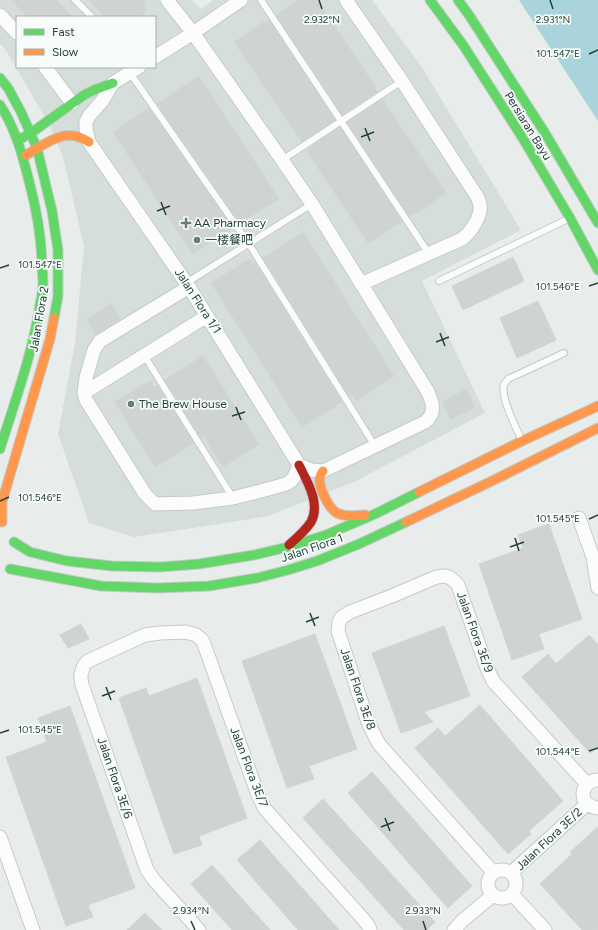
<svg xmlns="http://www.w3.org/2000/svg" width="598" height="930" viewBox="0 0 598 930" font-family="Figtree,'Noto Sans SC',sans-serif">
<style>
.built{fill:#d6dedb;fill-rule:evenodd}
.water{fill:#a9d4db}
.building{fill:#cfd4d2;stroke:#d1d6d4}
.lines{fill:none;stroke-linecap:round;stroke-linejoin:round}
.lane-casing{stroke:#c5cac8;stroke-width:8}
.street-casing{stroke:#c5cac8;stroke-width:15}
.fast-casing{stroke:#c3cbc8;stroke-width:11}
.slow-casing{stroke:#c3cbc8;stroke-width:11}
.jam-casing{stroke:#c3cbc8;stroke-width:11}
.lane{stroke:#fcfcfc;stroke-width:6}
.street{stroke:#fcfcfc;stroke-width:13}
.fast{stroke:#63d668;stroke-width:9}
.slow{stroke:#ff974d;stroke-width:9}
.jam{stroke:#b3261e;stroke-width:9}
.ticks{fill:none;stroke:#24423a;stroke-width:1.5}
.poi-dot{fill:#697e78;stroke:#f7fbf9;stroke-width:1.5}
.labels{text-anchor:middle;dominant-baseline:central;stroke-width:3.5;stroke-linejoin:round;paint-order:stroke}
.street-label{font-size:12px;fill:#24423a;stroke:#f7fbf9}
.poi-label{font-size:12px;fill:#24423a;stroke:#f7fbf9;text-anchor:start}
.ticks-label{font-size:10px;text-anchor:middle;fill:#24423a;stroke:#f7fbf9;stroke-width:3.5;stroke-linejoin:round;paint-order:stroke}
</style>
<rect width="100%" height="100%" fill="#e8edeb"/>
<path class="built" d="M0,0H192L201,9L213,0H372L421,66L521,230L422,281L485,413L354,482L268,516L193,528L134,537L89,523L58,434L75,343L84,246L63,157L50,126L5,49L0,44ZM17,17H155V67H17Z"/>
<path class="water" d="M519,0H598V121Z"/>
<path class="building" d="M11,0H57L73,17H28Z
M89,0H143L146,11L140,17H105Z
M299,0H317L375,86L374,87L377,92L342,115L276,15Z
M269,20L335,120L302,142L234,42L265,21L266,22Z
M199,76L279,199L240,223L157,104Z
M382,99L446,193L415,214L414,213L409,216L347,122Z
M149,108L233,228L193,254L113,132Z
M340,127L402,221L368,243L306,150Z
M303,232L394,376L356,401L353,395L350,397L263,258Z
M513,257L524,281L463,310L452,286Z
M249,259L253,264L255,262L342,402L302,427L211,283Z
M538,301L556,340L517,358L500,318Z
M111,304L121,318L95,334L87,319Z
M203,356L259,444L223,467L204,437L201,438L165,380Z
M150,381L154,387L157,385L194,443L155,467L115,402Z
M466,389L475,408L451,419L442,402Z
M549,524L582,619L539,634L544,649L512,660L479,564L523,548L518,535Z
M81,624L89,639L68,648L60,635Z
M444,626L470,696L424,712L433,722L401,733L372,653Z
M315,634L357,749L309,766L314,779L287,788L242,661Z
M589,635L598,645V746L590,753L522,677L548,654L556,664Z
M197,678L247,818L199,836L202,845L174,854L119,698L146,688L149,696Z
M480,705L563,801L529,831L531,834L508,854L415,748L438,728L445,736Z
M70,706L135,888L88,905L93,917L66,926L6,757L47,742L38,718Z
M372,772L472,886L448,908L348,793Z
M323,799L435,922L427,930H404L303,818Z
M598,827V930H582L540,884L572,854L570,852Z
M260,840L339,930H298L237,860Z
M212,865L270,930H232L191,884Z
M145,913L162,930H127Z"/>
<g class="lines">
<g class="lane-casing">
<path id="lane" d="M75,0L92,17
M261,0L429,254
M130,73L249,244L375,446
M282,160L402,81
M439,281L568,219
M186,283L312,204
M144,355L233,498
M521,439C516,427 500,397 504,384C505,383 507,381 508,379L564,353"/>
</g>
<g class="street-casing">
<path id="street" d="M167,0L193,33L282,160L312,204L428,392C433,404 436,413 425,422L323,471L311,470L299,465
M346,0L402,81L478,198C478,200 479,202 480,204C482,216 471,232 462,239L361,284
M0,15L17,33
M155,57L193,33L241,0
M45,67L72,103
M139,67L113,83L102,101L89,116L86,122V129L89,142L189,287L299,465
M189,287L100,341L94,350L86,378L84,393L86,400L145,494L155,504L193,503L233,498L261,491L286,484L291,481L294,477L299,465
M84,393L207,316
M579,518L593,557L598,588
M598,780C578,781 578,807 598,808
M0,837L33,930
M488 884a14 14 0 1 1 28 0a14 14 0 1 1-28 0Z
M493,872L379,744L369,725L338,631L339,622L341,618L350,612L392,596L434,578C446,574 450,576 458,585L487,668L493,681L587,784
M511,873L587,804
M512,894L545,930
M199,930L154,880L147,870L82,685L81,679V674L84,665L88,661L145,635L160,633L186,632L196,635L202,640L204,644L258,795L265,809L364,920L368,925L370,930
M454,930L462,921L493,895"/>
</g>
<g class="fast-casing">
<path id="fast" d="M430,0L463,45L522,137L570,218L598,270
M458,0L469,15L545,133L598,223
M0,78L8,88L21,112L37,148L52,211L58,250V296L54,318
M0,105C16,129 23,157 30,185C37,212 42,240 42,269C43,275 43,281 43,287C42,295 40,303 39,311C31,358 14,404 0,449
M22,138L31,133L84,95L94,90L113,83
M14,542L30,552L67,561L112,566L160,567L199,564L254,555L288,547L326,535L375,514L419,492
M10,569L101,586L158,588L209,586L257,578L288,570L317,561L359,544L406,522"/>
</g>
<g class="slow-casing">
<path id="slow" d="M26,155C47,143 65,126 89,142
M323,471C322,473 320,474 320,477C318,486 328,508 337,513C345,517 356,516 365,515
M419,492L522,441L598,406
M2,522V502L50,339L54,318
M406,522L492,481L598,428"/>
</g>
<g class="jam-casing">
<path id="jam" d="M289,545C297,538 305,531 311,522C321,504 307,481 299,465"/>
</g>
<use href="#lane" class="lane"/>
<use href="#street" class="street"/>
<use href="#fast" class="fast"/>
<use href="#slow" class="slow"/>
<use href="#jam" class="jam"/>
</g>
<path class="ticks" d="M319,0L322,9M550,0L553,9M589,54L598,50M365,128L370,141M361,137L374,132M161,202L166,215M157,211L170,206M0,268L9,265M589,286L598,283M440,333L445,346M436,342L449,337M236,407L241,420M232,416L245,412M0,501L9,497M589,519L598,515M515,538L519,551M510,547L524,542M310,613L315,626M306,622L319,617M106,687L111,700M102,696L115,691M0,733L9,730M589,751L598,748M385,818L390,831M381,827L394,822M191,921L195,930M423,921L426,930"/>
<g class="poi-dot">
<path d="M184 217h4v4h4v4h-4v4h-4v-4h-4v-4h4z"/>
<circle cx="197" cy="240" r="4"/>
<circle cx="131" cy="404" r="4"/>
</g>
<g class="labels">
<g class="street-label">
<text transform="translate(528 126) rotate(58)">Persiaran Bayu</text>
<text transform="translate(198 301) rotate(57)">Jalan Flora 1/1</text>
<text transform="translate(39 319) rotate(-80)">Jalan Flora 2</text>
<text transform="translate(312 548) rotate(-19)">Jalan Flora 1</text>
<text transform="translate(475 632) rotate(70)">Jalan Flora 3E/9</text>
<text transform="translate(358 689) rotate(71)">Jalan Flora 3E/8</text>
<text transform="translate(249 767) rotate(69)">Jalan Flora 3E/7</text>
<text transform="translate(115 778) rotate(71)">Jalan Flora 3E/6</text>
<text transform="translate(549 839) rotate(-43)">Jalan Flora 3E/2</text>
</g>
<g class="poi-label">
<text x="194" y="223">AA Pharmacy</text>
<text x="205" y="240">一楼餐吧</text>
<text x="139" y="404">The Brew House</text>
</g>
</g>
<g class="ticks-label">
<text x="322" y="23">2.932°N</text>
<text x="553" y="23">2.931°N</text>
<text x="558" y="57">101.547°E</text>
<text x="40" y="268">101.547°E</text>
<text x="558" y="290">101.546°E</text>
<text x="40" y="501">101.546°E</text>
<text x="558" y="522">101.545°E</text>
<text x="40" y="733">101.545°E</text>
<text x="558" y="755">101.544°E</text>
<text x="191" y="914">2.934°N</text>
<text x="423" y="914">2.933°N</text>
</g>
<rect x="16" y="16" width="140" height="52" fill="#f7fbf9" stroke="#a3b1ad"/>
<rect x="24" y="29" width="20" height="6" fill="#63d668" stroke="#a3b1ad"/>
<text x="52" y="36" font-size="12" fill="#24423a">Fast</text>
<rect x="24" y="49" width="20" height="6" fill="#ff974d" stroke="#a3b1ad"/>
<text x="52" y="56" font-size="12" fill="#24423a">Slow</text>
</svg>
